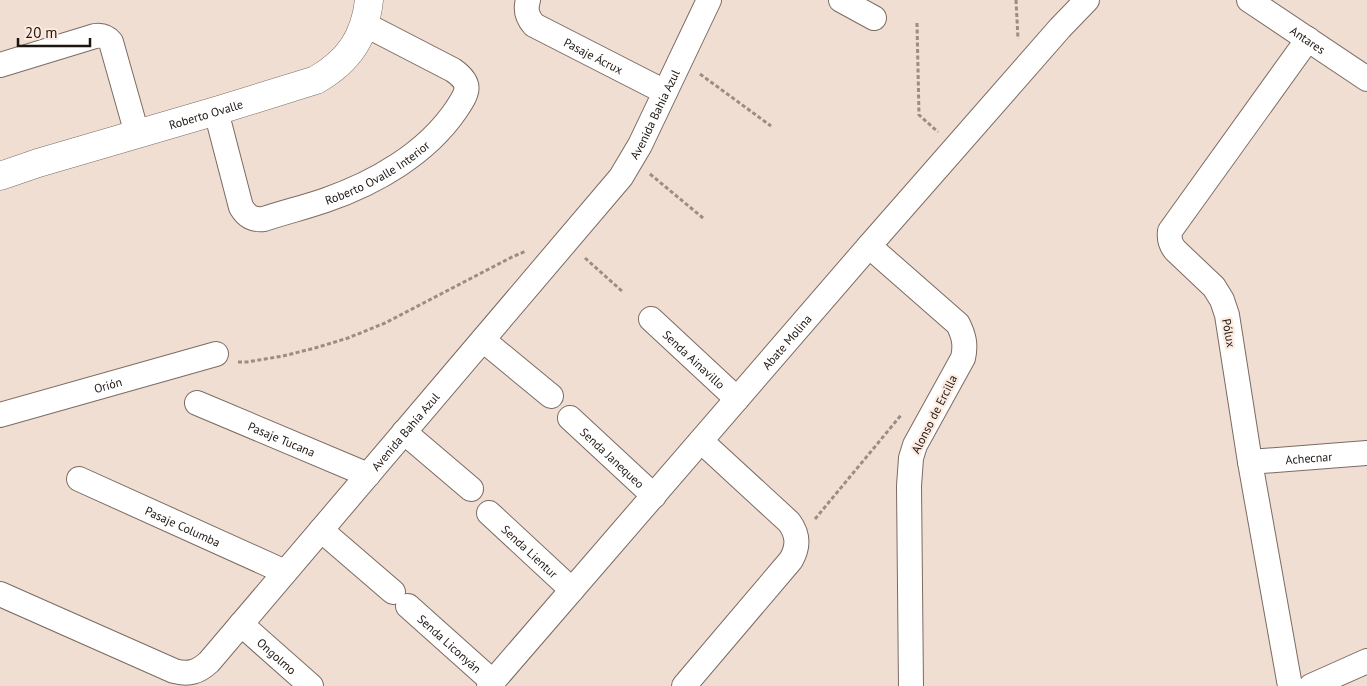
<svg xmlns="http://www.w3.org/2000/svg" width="1367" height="686" viewBox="0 0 1367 686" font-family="'PT Sans',sans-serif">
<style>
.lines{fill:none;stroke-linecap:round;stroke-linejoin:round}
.street-casing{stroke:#7b6b62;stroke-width:26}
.secondary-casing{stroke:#7b6b62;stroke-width:29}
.path{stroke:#9a8d84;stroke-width:3;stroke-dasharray:4 2.5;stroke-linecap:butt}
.street{stroke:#fff;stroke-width:24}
.secondary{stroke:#fff;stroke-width:28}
.labels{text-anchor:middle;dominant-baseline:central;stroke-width:4.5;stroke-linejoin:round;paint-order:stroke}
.street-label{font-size:12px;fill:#1c1612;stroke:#fdebe0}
</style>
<rect width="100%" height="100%" fill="#f0ded2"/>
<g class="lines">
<g class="street-casing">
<g id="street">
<path id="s1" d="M528,0C525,10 527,17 534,25L665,92"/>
<path d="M841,0L874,18"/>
<path id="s2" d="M1249,0L1367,79"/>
<path d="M0,65L95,36C102,35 106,36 111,42L137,134"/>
<path id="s3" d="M216,111L241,207C247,217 253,220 264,219C285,212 306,207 326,200C375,183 426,154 456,110C468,92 473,84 453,70L364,24"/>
<path d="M869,246L958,324C964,336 966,345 963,358L915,445L911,458L909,486L911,686"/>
<path id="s4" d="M651,319L737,399"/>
<path d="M483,340L551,396"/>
<path id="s5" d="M197,403L368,475"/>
<path id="s6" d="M0,415L216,354"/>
<path id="s7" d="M570,418L654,496"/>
<path d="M404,432L471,489"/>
<path id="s8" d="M1250,462L1367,453"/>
<path id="s9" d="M79,479L285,572"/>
<path id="s10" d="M489,513L572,590"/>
<path d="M321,530L393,592"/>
<path id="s11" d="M0,594L174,671C189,675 198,672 209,662L621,177L640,145L709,0"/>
<path id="s12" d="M408,606L493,682"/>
<path id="s13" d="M241,624L311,686"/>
<path id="s14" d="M489,686L869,246L1060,28L1087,0"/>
<path d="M684,686L791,560C799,546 798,534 789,522L701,441"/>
<path d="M1290,686L1250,462L1227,315L1222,300L1214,287L1175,250C1170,244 1169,239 1170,231L1308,39"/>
<path d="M1311,686L1367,661"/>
</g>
</g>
<g class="secondary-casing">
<g id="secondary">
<path id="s15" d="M0,176L38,163L216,111L316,80C349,61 365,37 369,0"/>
</g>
</g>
<path class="path" d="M1016,0L1018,39
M917,23L919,115L938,132
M700,74L771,126
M650,174L703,218
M585,258L623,292
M238,362H247L283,356L315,348L348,338L385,323L512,257L526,251
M815,519L902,414"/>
<use href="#street" class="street"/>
<use href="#secondary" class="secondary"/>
</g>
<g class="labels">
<g class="street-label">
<text stroke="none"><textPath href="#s2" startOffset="71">Antares</textPath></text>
<text stroke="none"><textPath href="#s1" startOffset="94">Pasaje Ácrux</textPath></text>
<text stroke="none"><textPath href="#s15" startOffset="215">Roberto Ovalle</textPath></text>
<text stroke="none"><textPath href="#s11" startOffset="936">Avenida Bahía Azul</textPath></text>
<text stroke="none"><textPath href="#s3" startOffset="250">Roberto Ovalle Interior</textPath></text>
<text transform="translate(1229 333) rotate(80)">Pólux</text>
<text stroke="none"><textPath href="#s14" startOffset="455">Abate Molina</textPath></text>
<text stroke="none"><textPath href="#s4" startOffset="59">Senda Ainavillo</textPath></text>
<text stroke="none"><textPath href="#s6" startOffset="112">Orión</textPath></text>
<text transform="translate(934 414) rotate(-63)">Alonso de Ercilla</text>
<text stroke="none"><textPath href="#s11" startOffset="531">Avenida Bahía Azul</textPath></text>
<text stroke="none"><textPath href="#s5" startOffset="92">Pasaje Tucana</textPath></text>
<text stroke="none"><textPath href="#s7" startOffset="58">Senda Janequeo</textPath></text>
<text stroke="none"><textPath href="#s8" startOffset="59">Achecnar</textPath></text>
<text stroke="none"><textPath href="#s9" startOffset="114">Pasaje Columba</textPath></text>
<text stroke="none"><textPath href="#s10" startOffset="56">Senda Lientur</textPath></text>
<text stroke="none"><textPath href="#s12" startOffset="56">Senda Liconyán</textPath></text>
<text stroke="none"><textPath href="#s13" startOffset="48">Ongolmo</textPath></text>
</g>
</g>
<path d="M18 38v8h72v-8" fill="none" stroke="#1c1612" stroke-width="2.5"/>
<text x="25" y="38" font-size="15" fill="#1c1612" stroke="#fdebe0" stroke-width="4" paint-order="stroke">20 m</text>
</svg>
